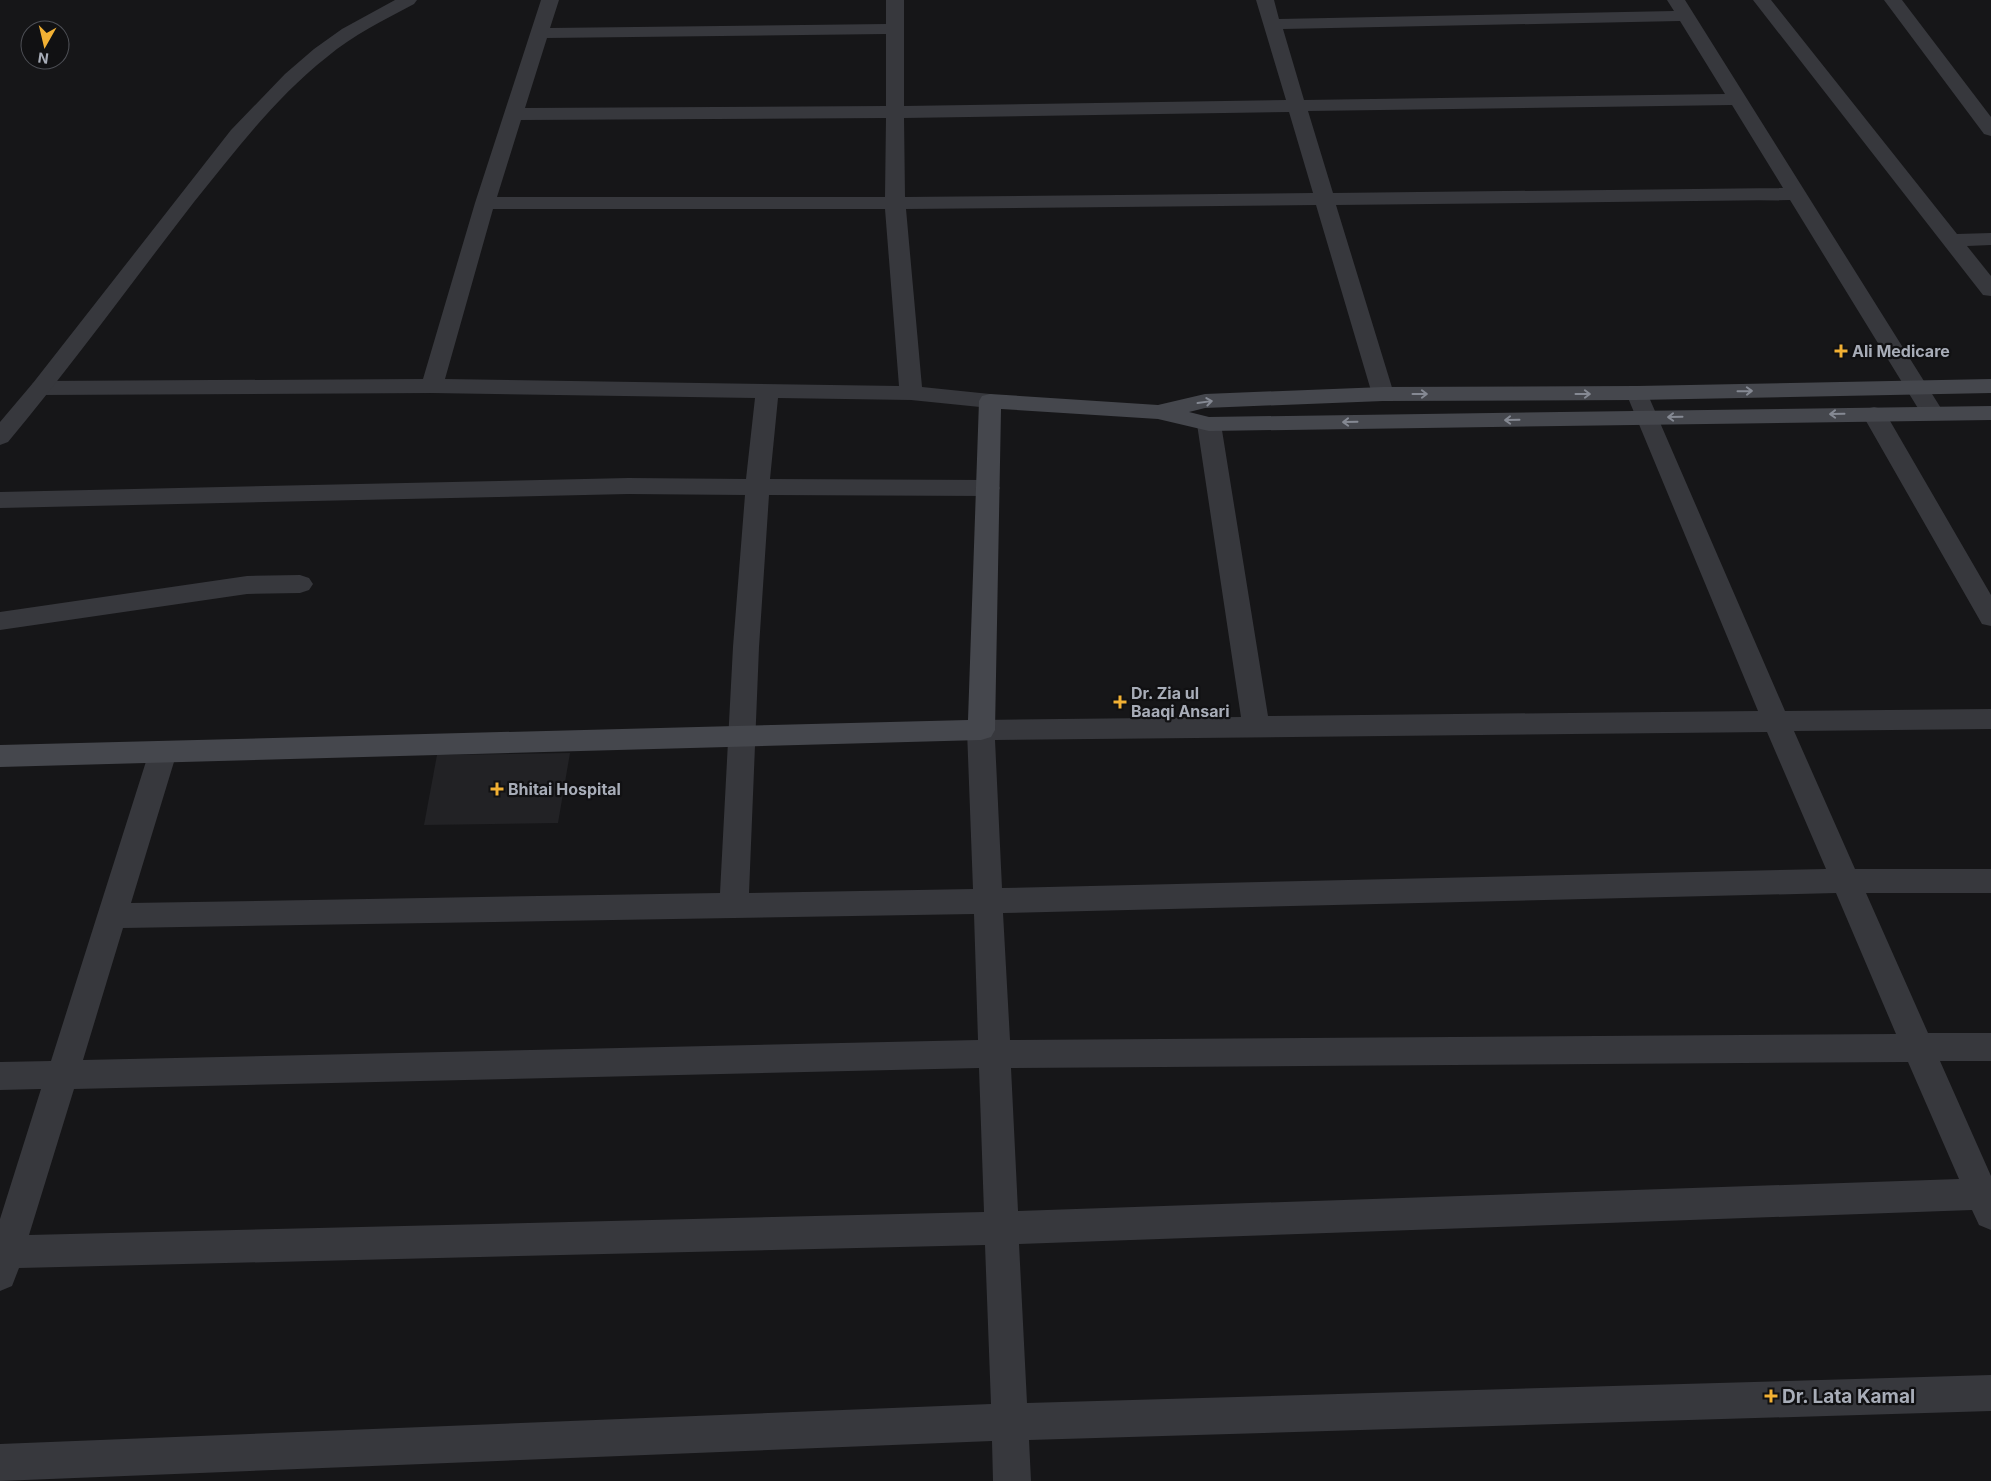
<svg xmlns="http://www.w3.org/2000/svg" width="1991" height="1481" viewBox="0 0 1991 1481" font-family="Inter,sans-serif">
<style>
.built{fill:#222225}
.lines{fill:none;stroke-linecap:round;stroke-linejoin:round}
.minor{fill:#37383d;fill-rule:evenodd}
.tertiary{fill:#37383d;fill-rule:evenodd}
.secondary{fill:#45474d;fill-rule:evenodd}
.oneway{stroke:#858993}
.poi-dot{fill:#f2b134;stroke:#111113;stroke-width:2}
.labels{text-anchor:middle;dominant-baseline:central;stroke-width:4.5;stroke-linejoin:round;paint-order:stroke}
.poi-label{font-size:16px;font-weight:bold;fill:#a8adb8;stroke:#111113;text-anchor:start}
.near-poi-label{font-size:19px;font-weight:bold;fill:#a8adb8;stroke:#111113;text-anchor:start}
</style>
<rect width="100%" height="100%" fill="#161618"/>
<path class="built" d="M570,753L558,823L424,825L437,755Z"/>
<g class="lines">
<path class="minor" d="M541,0H559L550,28L886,24V0H904V106L1286,100L1256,0H1274L1279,19L1674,11L1667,0H1685L1944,413L1940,418L1932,420L1924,418L1790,200L1336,205L1394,394L1391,399L1383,401L1375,399L1372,394L1316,205L906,209L922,387L990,394L998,396L1001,401L998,406L990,408L911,400L778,398L770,479L988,480L996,482L1000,488L996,494L988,496L769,495L759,647L749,893L973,889L967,730L971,723L981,720L1241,717L1197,424L1201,419L1209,417L1217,419L1221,424L1268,716L1758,711L1626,393L1629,388L1637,386L1645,388L1785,711L1991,709V729L1794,731L1855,869H1991V893H1866L1928,1033H1991V1061H1940L1991,1176V1230L1979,1225L1972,1210L1019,1244L1027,1403L1991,1375V1411L1029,1440L1031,1481H993L992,1441L0,1481V1444L991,1404L985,1245L19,1268L12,1286L0,1291V1219L41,1089L0,1090V1062L51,1061L149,752L153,744L163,741L173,744L177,752L131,903L720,893L733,647L745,495L628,494L0,508V492L628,478L746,479L755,398L432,393L41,395L33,393L30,388L33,383L41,381L423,379L475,203ZM1680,21L1725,94L1304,100L1283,29ZM886,34V106L525,108L547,38ZM1732,105L1783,188L1333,193L1308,111ZM1289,112L1313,193L905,197L904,118ZM886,118L885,197H497L521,120ZM493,209H885L899,386L445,379ZM1767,732L1826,869L1002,888L995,740ZM1836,893L1896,1034L1010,1040L1003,913ZM974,914L978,1040L83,1060L123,928ZM1908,1062L1959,1179L1018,1211L1011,1068ZM979,1068L984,1212L29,1235L74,1089Z
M1753,0H1771L1957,234L1991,233V245L1967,246L1991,276V296L1983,295Z
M1884,0H1902L1991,117V136L1984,134Z
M1874,407L1882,409L1886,414L1991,595V626L1982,624L1862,414L1866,409Z
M300,575L309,578L313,584L309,590L300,593L247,594L0,630V612L247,576Z"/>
<path class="tertiary" d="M395,0H417L414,4C384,20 353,35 327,57C275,98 235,151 194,202C132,282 73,364 8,442L0,445V422L33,383L231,130L285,74L314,49L342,29Z"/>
<path class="secondary" d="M1991,379V393L1637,400L1383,401L1205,408L1189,412L1209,417L1991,406V420L1209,431L1158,419L1001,409L995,730L991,737L981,740L0,767V745L968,720L979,401L982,396L990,394L1158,405L1205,394L1383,387L1637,386Z"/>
</g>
<defs><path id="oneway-shaft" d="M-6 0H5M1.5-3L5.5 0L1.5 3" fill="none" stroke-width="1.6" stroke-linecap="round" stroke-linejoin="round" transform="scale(1.25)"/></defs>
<g class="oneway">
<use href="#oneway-shaft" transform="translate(1745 391) rotate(-1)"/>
<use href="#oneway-shaft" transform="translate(1420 394)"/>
<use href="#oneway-shaft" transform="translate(1583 394)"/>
<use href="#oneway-shaft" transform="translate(1205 402) rotate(-8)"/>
<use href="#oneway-shaft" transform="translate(1837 414) rotate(179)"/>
<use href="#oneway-shaft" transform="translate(1675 417) rotate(179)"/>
<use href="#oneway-shaft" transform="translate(1512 420) rotate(179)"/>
<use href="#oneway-shaft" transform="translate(1350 422) rotate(179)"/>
</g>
<g class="poi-dot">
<path d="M1838.5 343.5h5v5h5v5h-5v5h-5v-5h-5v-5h5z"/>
<path d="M1117.5 694.5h5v5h5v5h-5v5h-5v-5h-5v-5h5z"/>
<path d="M494.5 781.5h5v5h5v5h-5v5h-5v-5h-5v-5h5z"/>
<path d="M1768.5 1388.5h5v5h5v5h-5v5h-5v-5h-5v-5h5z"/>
</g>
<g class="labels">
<g class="poi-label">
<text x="1852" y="351">Ali Medicare</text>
<text x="1131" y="693">Dr. Zia ul<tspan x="1131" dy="18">Baaqi Ansari</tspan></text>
<text x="508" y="789">Bhitai Hospital</text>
</g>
<g class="near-poi-label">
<text x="1782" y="1396">Dr. Lata Kamal</text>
</g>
</g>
<g transform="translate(45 45) rotate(188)"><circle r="24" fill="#111113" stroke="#4d4f55"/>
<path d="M0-4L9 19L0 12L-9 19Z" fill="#f2b134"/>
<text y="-8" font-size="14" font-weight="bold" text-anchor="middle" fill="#a8adb8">N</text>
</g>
</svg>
